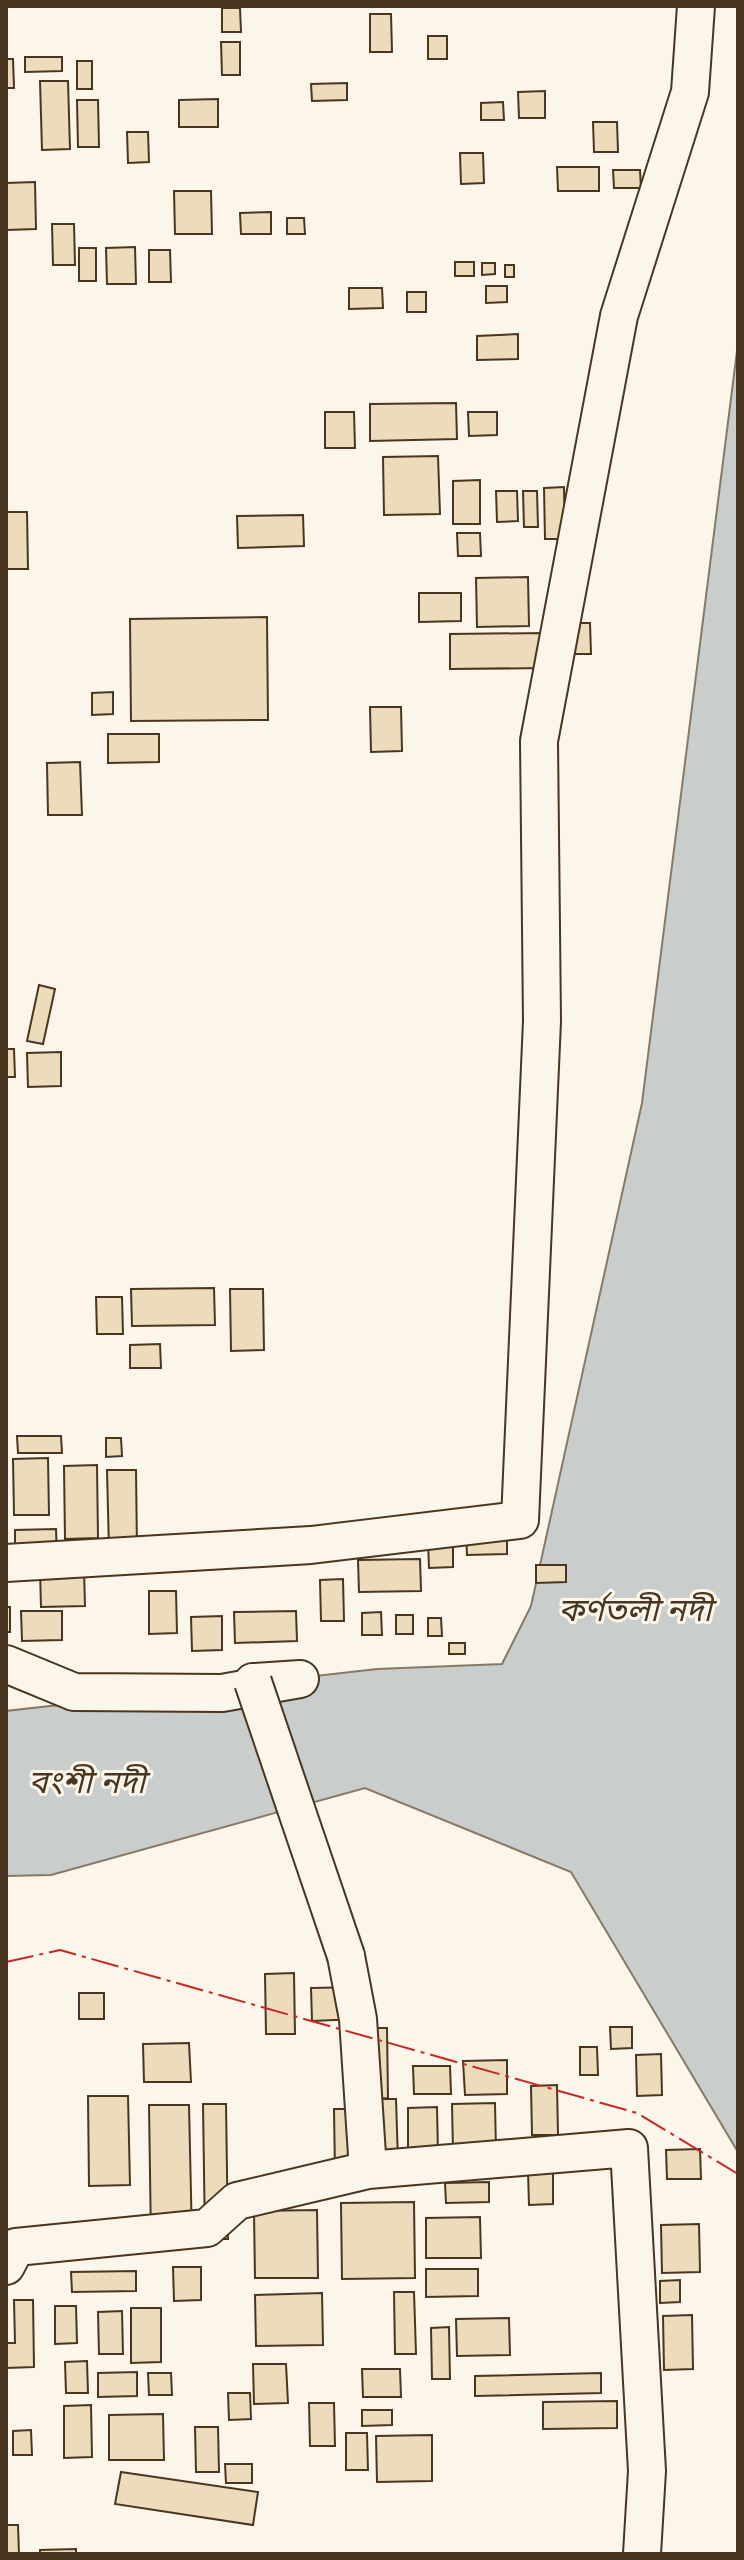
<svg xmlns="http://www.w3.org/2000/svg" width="744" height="2560" viewBox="0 0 744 2560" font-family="Figtree,'Noto Sans Bengali',sans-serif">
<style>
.water{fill:#c9cecd;stroke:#887966;stroke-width:2}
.building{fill:#ecdcbc;stroke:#4a3520;stroke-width:2}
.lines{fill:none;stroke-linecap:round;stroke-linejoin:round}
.street-casing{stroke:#4a3520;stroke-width:40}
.street{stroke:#fbf6e9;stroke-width:36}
.street-bridge-casing{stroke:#4a3520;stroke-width:40;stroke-linecap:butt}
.street-bridge{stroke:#fbf6e9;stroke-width:36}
.power{stroke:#c62828;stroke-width:2;stroke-dasharray:28 6 4 6;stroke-linecap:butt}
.labels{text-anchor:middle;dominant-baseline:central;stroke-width:6;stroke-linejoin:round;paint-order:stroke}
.water-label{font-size:32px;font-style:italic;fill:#4a3520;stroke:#fbf6e9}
</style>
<rect width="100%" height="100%" fill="#fbf6e9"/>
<path class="water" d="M738,343V2152L571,1872L365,1788L51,1875L6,1876V1711L377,1669L502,1664L531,1606L642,1103Z"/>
<path class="building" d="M222,8H240L241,32H222Z
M370,14H391L392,52H370Z
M428,36H447V59H428Z
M221,42H240V75H222Z
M25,57H62V71L25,72Z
M6,59H13L14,88H6Z
M77,61H92V89H77Z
M40,81H68L70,149L42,150Z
M347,83V100L312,101L311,84Z
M545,91V118H519L518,92Z
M218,99V127H179V100Z
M77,100H98L99,147H78Z
M503,102L504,120H481V103Z
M593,122H617L618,152H594Z
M127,132H148L149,162L128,163Z
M460,153H483L484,183L461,184Z
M557,167H599V191H558Z
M613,170H640L641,188H614Z
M35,182L36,229L6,230V183Z
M174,191H211L212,234H175Z
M271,212V234H241L240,213Z
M287,218H304L305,234H287Z
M52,224H74L75,265H53Z
M135,247L136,284H107L106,248Z
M79,248H96V281H79Z
M149,250H170L171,282H149Z
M455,262H474V276H455Z
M482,263H495V274L482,275Z
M505,265H514V277H505Z
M486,286H507V302L486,303Z
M349,288H382L383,308L349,309Z
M407,292H426V312H407Z
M518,334V359L477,360V336Z
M456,403L457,439L370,441V404Z
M325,412H354L355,448H325Z
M468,412H497V435L469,436Z
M438,456L440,514L384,515L383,457Z
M480,480V524H453V481Z
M564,487L565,539H545L544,488Z
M496,491H517L518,521L497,522Z
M523,491H537L538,527H524Z
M6,512H27L28,569H6Z
M303,515L304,546L238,548L237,516Z
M457,533H480L481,556H458Z
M528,577L529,626L477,627L476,578Z
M419,593H461V621L419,622Z
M267,617L268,720L131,721L130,619Z
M568,623H590L591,654H568Z
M545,633L546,668L450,669V634Z
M113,692V714L92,715V693Z
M370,707H401L402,751L371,752Z
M108,734H159V762L108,763Z
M80,762L82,815H48L47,763Z
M39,985L55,989L43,1044L27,1041Z
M6,1049H14L15,1077H6Z
M61,1052V1086L28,1087L27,1053Z
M214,1288L215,1325L132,1326L131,1289Z
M230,1289H263L264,1350L231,1351Z
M96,1297H122L123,1334H97Z
M160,1344L161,1368H130V1345Z
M17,1436H61L62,1453H18Z
M106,1438H121L122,1456L106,1457Z
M48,1458L49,1515H14L13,1459Z
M97,1465L98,1538L65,1539L64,1466Z
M107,1470H136L137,1549L109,1550Z
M56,1529L57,1557H15V1530Z
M507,1532V1554L467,1555L466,1533Z
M453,1540V1567L429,1568L428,1541Z
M420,1559L421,1591L359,1592L358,1560Z
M536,1565H566V1582L536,1583Z
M40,1570H84L85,1606L41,1607Z
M343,1579L344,1621H321L320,1580Z
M149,1591H176L177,1633L149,1634Z
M6,1607H10V1632H6Z
M21,1611H62V1640L22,1641Z
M296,1611L297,1641L235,1643L234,1612Z
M381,1612L382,1635H362V1613Z
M396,1615H413V1634H396Z
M222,1616V1650L192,1651L191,1617Z
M428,1618H441L442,1636H428Z
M449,1643H465V1654H449Z
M294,1973L295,2034H266L265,1974Z
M358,1987V2019L312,2021L311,1988Z
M79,1993H104V2019H79Z
M610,2027H632V2048L611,2049Z
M349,2028H387L388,2098L350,2099Z
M189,2043L191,2082H144L143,2044Z
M580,2047H597L598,2075H580Z
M661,2054L662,2095L637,2096L636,2055Z
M507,2060V2094L465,2095L463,2061Z
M413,2066H450L451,2094H414Z
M557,2085L558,2135H532L531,2086Z
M88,2096H128L130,2185L89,2186Z
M373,2099H396L398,2161H374Z
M495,2103L496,2151H453L452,2104Z
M203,2104H226L228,2239H205Z
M149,2105H189L192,2239L151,2240Z
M437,2107L438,2155H408V2108Z
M334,2109H358L359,2172H335Z
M700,2149L701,2179H667L666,2150Z
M528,2172H553V2204L529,2205Z
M489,2182V2202L446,2203L445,2183Z
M414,2202L415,2278L342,2279L341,2203Z
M317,2210L318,2278H255L254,2211Z
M480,2217L481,2258H426V2218Z
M699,2224L700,2272L662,2273L661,2225Z
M173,2267H201V2300L174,2301Z
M426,2269H478V2296L426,2297Z
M136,2271V2291L72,2292L71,2272Z
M680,2280V2302L660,2303V2281Z
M394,2292H414L416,2354H395Z
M322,2293L323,2345L256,2346L255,2295Z
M14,2300H33L34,2367L6,2368V2343H15Z
M55,2306H76L77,2343L55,2344Z
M131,2308H161V2362L131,2363Z
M122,2311L123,2354H99L98,2312Z
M692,2315L693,2369L664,2370L663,2316Z
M509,2318L510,2355L457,2356L456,2319Z
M449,2327L450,2379H432L431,2328Z
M87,2361L88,2393H66L65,2362Z
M253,2364H286L288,2403L254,2404Z
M362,2369H400L401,2397H363Z
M137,2372V2396L98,2397V2373Z
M148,2373H171L172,2395H149Z
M601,2373V2393L475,2396V2376Z
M228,2393H250L251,2419L229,2420Z
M617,2401V2428L543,2429V2402Z
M309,2403H334L335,2446H310Z
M91,2405L92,2457L64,2458V2406Z
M362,2410H392V2425L362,2426Z
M163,2414L164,2460H109V2415Z
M195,2427H218L219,2472H196Z
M31,2430L32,2455H13V2431Z
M346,2433H367L368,2470H346Z
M432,2435V2481L377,2482L376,2436Z
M225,2464H252V2483H226Z
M121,2472L258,2492L253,2525L115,2504Z
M6,2525H18L19,2554H6Z
M76,2549V2554H40V2550Z"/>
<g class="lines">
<g class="street-casing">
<path id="street" d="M6,1563L311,1545L520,1520L542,1021L539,741L619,316L690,92L696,6
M6,1664L74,1692L222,1693L300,1679L253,1682
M368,2170L629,2148L647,2471L642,2554
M6,2266L16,2247L207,2228L237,2201L368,2170L358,2019L346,1956"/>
</g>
<use href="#street" class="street"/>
<g class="street-bridge-casing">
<path id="street-bridge" d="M253,1682L346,1956"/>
</g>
<use href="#street-bridge" class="street-bridge"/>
<path class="power" d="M6,1962L60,1950L637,2113L738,2174"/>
</g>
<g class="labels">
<g class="water-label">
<text x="635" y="1610">কর্ণতলী নদী</text>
<text x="87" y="1782">বংশী নদী</text>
</g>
</g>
<rect width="744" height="2560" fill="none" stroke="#4a3520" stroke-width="16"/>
</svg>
